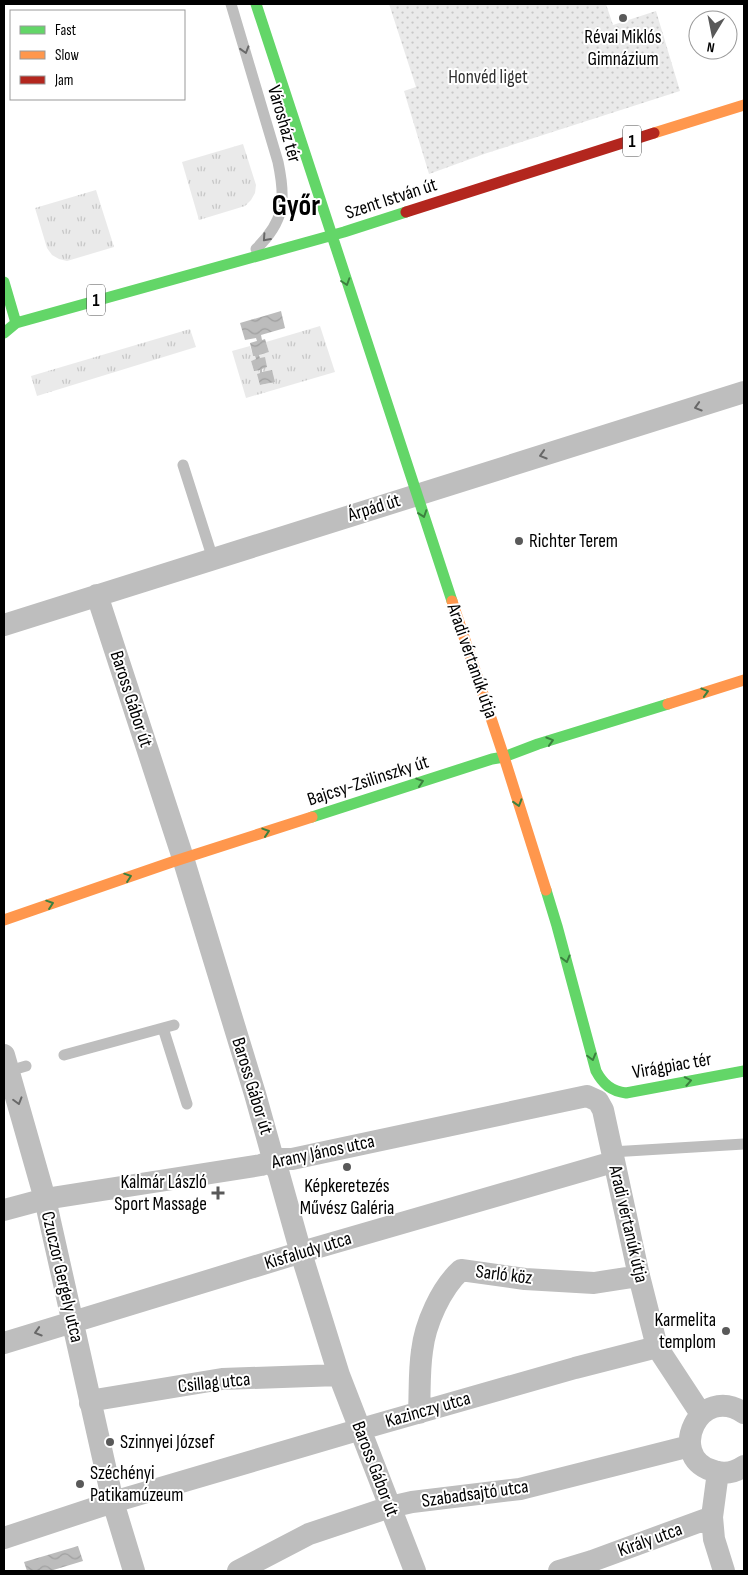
<svg xmlns="http://www.w3.org/2000/svg" width="748" height="1575" viewBox="0 0 748 1575" font-family="'Sofia Sans Condensed',sans-serif">
<style>
.grass{fill:url(#grass-tufts)}
.park{fill:url(#park-dots)}
.water{fill:url(#water-waves)}
.lines{fill:none;stroke-linecap:round;stroke-linejoin:round}
.lane{stroke:#bebebe;stroke-width:11}
.street{stroke:#bebebe;stroke-width:22}
.fast{stroke:#63d668;stroke-width:11}
.slow{stroke:#ff974d;stroke-width:11}
.jam{stroke:#b3261e;stroke-width:11}
.oneway{stroke:#686868}
.oneway2{stroke:#3b803e}
.poi-dot{fill:#595959;stroke:#fff;stroke-width:2}
.labels{text-anchor:middle;dominant-baseline:central;stroke-width:4;stroke-linejoin:round;paint-order:stroke}
.shield{fill:#fff;stroke:#4c4c4c;stroke-width:1}
.shield-label{font-size:18px;font-weight:bold;fill:#000}
.poi-label{font-size:19px;fill:#000;stroke:#fff;text-anchor:start}
.park-label{font-size:19px;fill:#2f2f2f;stroke:#fff}
.street-label{font-size:19px;fill:#000;stroke:#fff}
.town-label{font-size:29px;font-weight:bold;fill:#000;stroke:#fff}
</style>
<defs>
<pattern id="grass-tufts" width="24" height="20" patternUnits="userSpaceOnUse" patternTransform="scale(1.25)"><rect width="24" height="20" fill="#eaeaea"/><path d="M3 7l-1-3M5 7V3M7 7l1-3M15 17l-1-3M17 17v-4M19 17l1-3" fill="none" stroke="#c7c7c7"/></pattern>
<pattern id="park-dots" width="8" height="8" patternUnits="userSpaceOnUse" patternTransform="scale(1.25)"><rect width="8" height="8" fill="#eaeaea"/><path d="M2 2h.1M6 6h.1" fill="none" stroke="#c7c7c7" stroke-width="1.8" stroke-linecap="round"/></pattern>
<pattern id="water-waves" width="16" height="10" patternUnits="userSpaceOnUse" patternTransform="scale(1.25)"><rect width="16" height="10" fill="#bcbcbc"/><path d="M0 5q4-4 8 0t8 0" fill="none" stroke="#a0a0a0"/></pattern>
</defs>
<rect width="100%" height="100%" fill="#fff"/>
<path class="grass" d="M243,144L256,185L255,193L251,200L245,206L199,220L182,162Z
M96,190L114,247L67,261L59,259L52,255L47,248L35,208Z
M320,326L335,372L246,398L232,351L250,346L253,356H255L256,359L251,361L254,371L260,370V373L258,374L261,385L274,382L263,373L259,354L269,352L266,342Z
M190,329L196,347L37,396L31,376Z"/>
<path class="park" d="M389,4H606L613,25L656,11L680,91L484,154L429,174L404,91L416,87Z"/>
<path class="water" d="M281,311L285,328L261,335L262,340L265,339L269,352L259,355L260,358L265,357L267,367L262,369V372L272,370L275,382L260,385L257,374L260,373V370L254,371L251,361L256,359L255,356H253L250,343L257,341L256,338L245,340L240,323Z
M78,1546L83,1561L50,1571H27L24,1562Z"/>
<g class="lines">
<path class="lane" d="M231,4L278,162C286,200 285,221 256,249
M183,465L213,559
M163,1028L187,1104
M64,1055L174,1025
M9,1071L26,1066
M611,1152L744,1144"/>
<path class="street" d="M97,595L183,858L255,1094L274,1162V1166L278,1171L301,1253L339,1375L415,1571
M4,625L744,392
M4,1055L45,1199L113,1502L134,1571
M4,1210L45,1199L261,1165L279,1159H292L587,1096L598,1101L603,1110L639,1276L657,1347L701,1414
M4,1343L312,1249L613,1162
M90,1403L101,1399L222,1379L339,1375
M419,1413C420,1392 419,1371 422,1351C425,1324 441,1288 461,1270L525,1279L594,1283L639,1276
M744,1413C699,1383 667,1455 711,1470C723,1475 734,1473 744,1466
M718,1472L712,1517L714,1539L724,1571
M4,1538L113,1502L375,1425L575,1368L657,1347
M238,1571L309,1534L390,1507L412,1502L520,1489L690,1446
M559,1571L592,1561L712,1517"/>
<path class="fast" d="M256,4L452,601
M4,282L16,323
M4,333L16,323L344,232L406,212
M312,817L492,759L504,757L538,744L668,704
M546,890L557,926L596,1071C603,1084 611,1091 626,1093L744,1071"/>
<path class="slow" d="M654,133L744,105
M452,601L504,757L546,890
M668,704L744,680
M4,920L172,862L312,817"/>
<path class="jam" d="M406,212L654,133"/>
</g>
<defs><path id="oneway-chevron" d="M-2-3.5L2.5 0L-2 3.5" fill="none" stroke-width="1.6" stroke-linecap="round" stroke-linejoin="round" transform="scale(1.25)"/></defs>
<g class="oneway">
<use href="#oneway-chevron" transform="translate(245 50) rotate(73)"/>
<use href="#oneway-chevron" transform="translate(266 238) rotate(132)"/>
<use href="#oneway-chevron" transform="translate(698 407) rotate(163)"/>
<use href="#oneway-chevron" transform="translate(543 455) rotate(163)"/>
<use href="#oneway-chevron" transform="translate(18 1101) rotate(74)"/>
<use href="#oneway-chevron" transform="translate(38 1332) rotate(163)"/>
</g>
<g class="oneway2">
<use href="#oneway-chevron" transform="translate(346 282) rotate(72)"/>
<use href="#oneway-chevron" transform="translate(423 514) rotate(71)"/>
<use href="#oneway-chevron" transform="translate(705 692) rotate(-17)"/>
<use href="#oneway-chevron" transform="translate(550 741) rotate(-17)"/>
<use href="#oneway-chevron" transform="translate(420 782) rotate(-18)"/>
<use href="#oneway-chevron" transform="translate(518 803) rotate(73)"/>
<use href="#oneway-chevron" transform="translate(266 832) rotate(-18)"/>
<use href="#oneway-chevron" transform="translate(128 877) rotate(-19)"/>
<use href="#oneway-chevron" transform="translate(50 904) rotate(-19)"/>
<use href="#oneway-chevron" transform="translate(566 959) rotate(75)"/>
<use href="#oneway-chevron" transform="translate(592 1057) rotate(75)"/>
<use href="#oneway-chevron" transform="translate(688 1081) rotate(-11)"/>
</g>
<g class="poi-dot">
<circle cx="623" cy="18" r="5"/>
<circle cx="519" cy="541" r="5"/>
<circle cx="347" cy="1167" r="5"/>
<path d="M215.5 1185.5h5v5h5v5h-5v5h-5v-5h-5v-5h5z"/>
<circle cx="726" cy="1331" r="5"/>
<circle cx="110" cy="1442" r="5"/>
<circle cx="80" cy="1484" r="5"/>
</g>
<g class="labels">
<g class="shield">
<rect x="623" y="125.5" width="18" height="31" rx="4"/>
<rect x="87" y="284.5" width="18" height="31" rx="4"/>
</g>
<g class="shield-label">
<text x="632" y="141">1</text>
<text x="96" y="300">1</text>
</g>
<g class="poi-label">
<text x="623" y="37" text-anchor="middle">Révai Miklós<tspan x="623" dy="22">Gimnázium</tspan></text>
<text x="529" y="541">Richter Terem</text>
<text x="207" y="1182" text-anchor="end">Kalmár László<tspan x="207" dy="22">Sport Massage</tspan></text>
<text x="347" y="1186" text-anchor="middle">Képkeretezés<tspan x="347" dy="22">Művész Galéria</tspan></text>
<text x="716" y="1320" text-anchor="end">Karmelita<tspan x="716" dy="22">templom</tspan></text>
<text x="120" y="1442">Szinnyei József</text>
<text x="90" y="1473">Széchényi<tspan x="90" dy="22">Patikamúzeum</tspan></text>
</g>
<g class="park-label">
<text x="488" y="77">Honvéd liget</text>
</g>
<g class="street-label">
<text transform="translate(284 124) rotate(74)">Városház tér</text>
<text transform="translate(391 199) rotate(-18)">Szent István út</text>
<text transform="translate(374 508) rotate(-17)">Árpád út</text>
<text transform="translate(472 661) rotate(71)">Aradi vértanúk útja</text>
<text transform="translate(131 699) rotate(72)">Baross Gábor út</text>
<text transform="translate(368 781) rotate(-18)">Bajcsy-Zsilinszky út</text>
<text transform="translate(672 1066) rotate(-10)">Virágpiac tér</text>
<text transform="translate(252 1086) rotate(73)">Baross Gábor út</text>
<text transform="translate(323 1152) rotate(-12)">Arany János utca</text>
<text transform="translate(628 1224) rotate(77)">Aradi vértanúk útja</text>
<text transform="translate(308 1251) rotate(-17)">Kisfaludy utca</text>
<text transform="translate(504 1275) rotate(7)">Sarló köz</text>
<text transform="translate(62 1277) rotate(77)">Czuczor Gergely utca</text>
<text transform="translate(214 1383) rotate(-6)">Csillag utca</text>
<text transform="translate(428 1410) rotate(-16)">Kazinczy utca</text>
<text transform="translate(375 1469) rotate(69)">Baross Gábor út</text>
<text transform="translate(475 1494) rotate(-8)">Szabadsajtó utca</text>
<text transform="translate(650 1540) rotate(-20)">Király utca</text>
</g>
<g class="town-label">
<text x="296" y="206">Győr</text>
</g>
</g>
<rect width="748" height="1575" fill="none" stroke="#000000" stroke-width="10"/>
<rect x="10" y="10" width="175" height="90" fill="#ffffff" stroke="#999999"/>
<rect x="20" y="26" width="25" height="8" fill="#63d668" stroke="#999999"/>
<text x="55" y="35" font-size="15" fill="#000000">Fast</text>
<rect x="20" y="51" width="25" height="8" fill="#ff974d" stroke="#999999"/>
<text x="55" y="60" font-size="15" fill="#000000">Slow</text>
<rect x="20" y="76" width="25" height="8" fill="#b3261e" stroke="#999999"/>
<text x="55" y="85" font-size="15" fill="#000000">Jam</text>
<g transform="translate(713 35) rotate(190)"><circle r="24" fill="#ffffff" stroke="#999999"/>
<path d="M0-4L9 19L0 12L-9 19Z" fill="#595959"/>
<text y="-8" font-size="14" font-weight="bold" text-anchor="middle" fill="#000000">N</text>
</g>
</svg>
